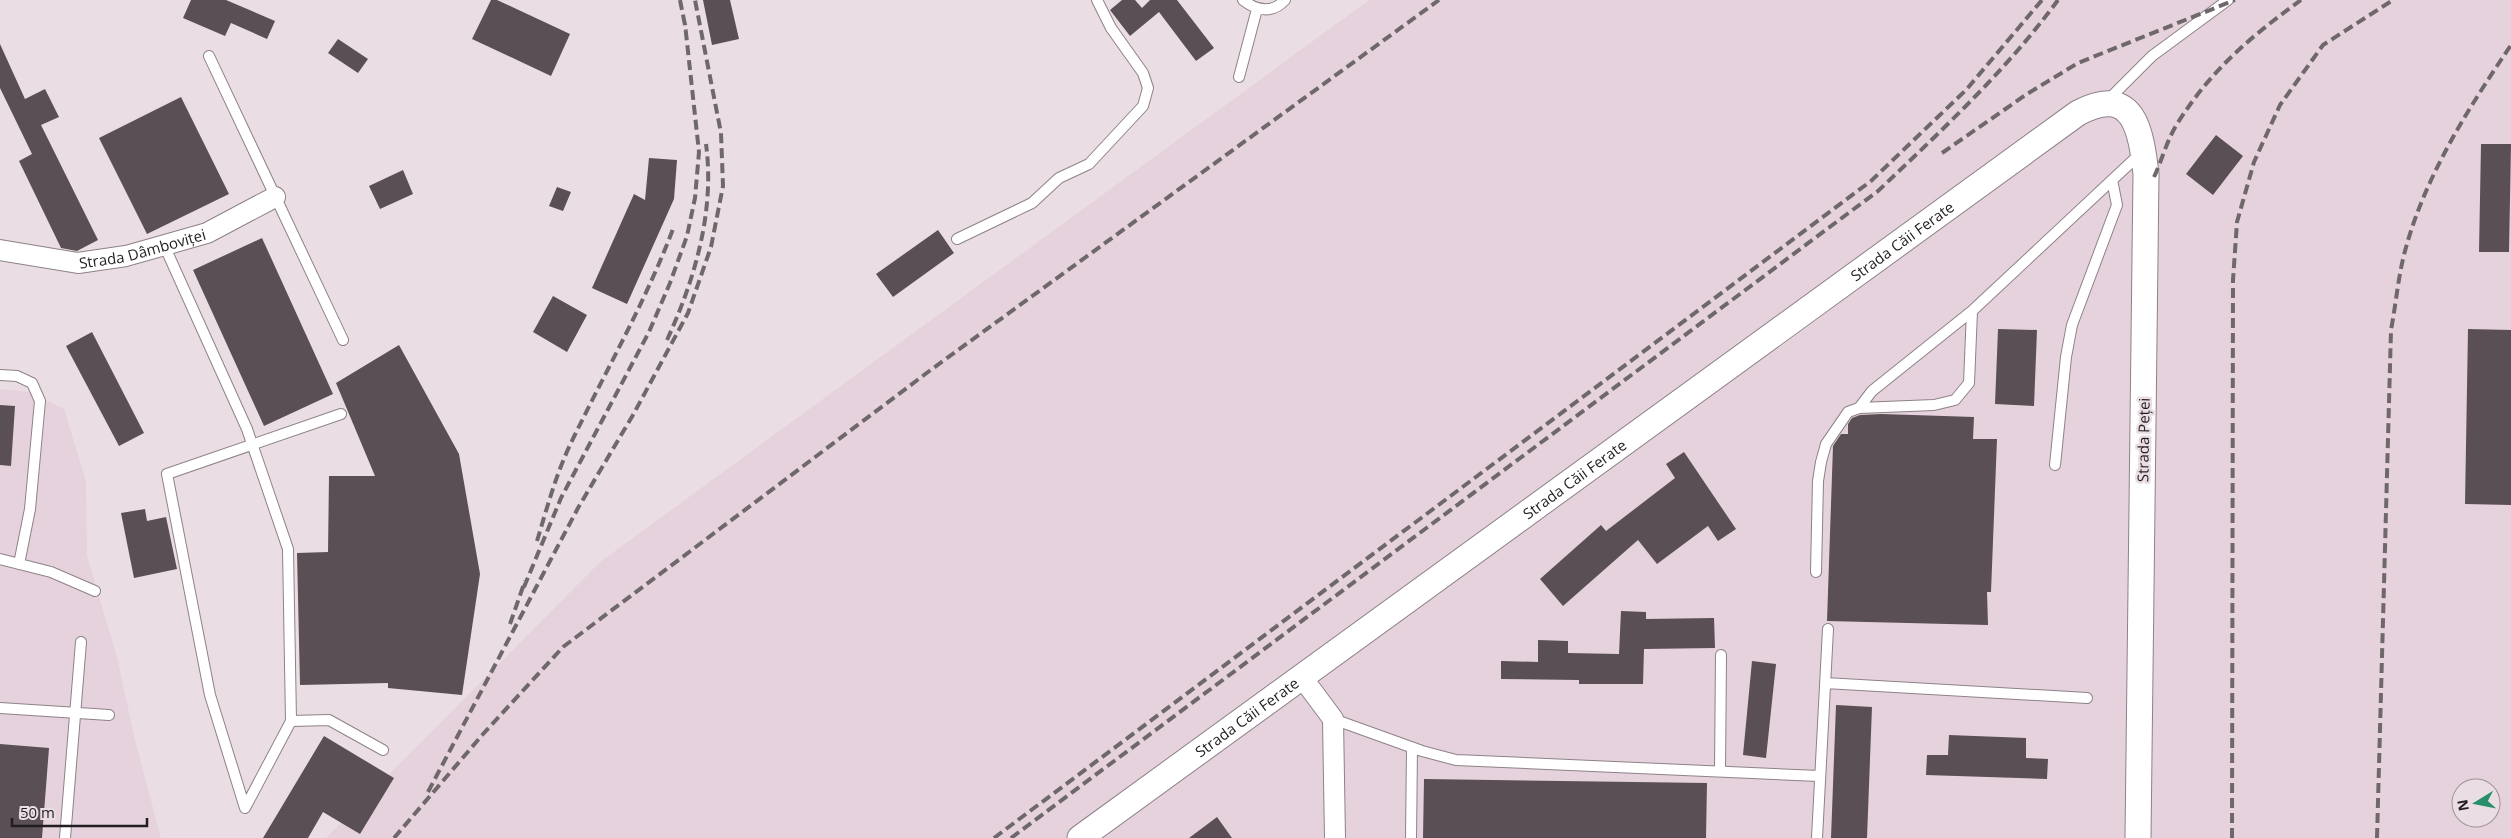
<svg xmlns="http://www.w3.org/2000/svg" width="2511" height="838" viewBox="0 0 2511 838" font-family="'Open Sans',sans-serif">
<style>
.built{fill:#e6d2dc;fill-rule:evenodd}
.building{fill:#594f54}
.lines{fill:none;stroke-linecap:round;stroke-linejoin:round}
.service-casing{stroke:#8d8288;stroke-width:12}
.minor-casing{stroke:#8d8288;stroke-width:22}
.tertiary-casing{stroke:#8d8288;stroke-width:27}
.service{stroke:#fff;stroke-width:10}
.minor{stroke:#fff;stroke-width:20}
.tertiary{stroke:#fff;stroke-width:25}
.rail{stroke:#6f686b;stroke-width:4;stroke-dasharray:10 5;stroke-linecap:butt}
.labels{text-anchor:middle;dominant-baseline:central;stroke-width:5;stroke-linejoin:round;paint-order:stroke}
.street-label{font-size:15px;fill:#221e20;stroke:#eadee4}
</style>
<rect width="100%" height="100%" fill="#eadee4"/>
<path class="built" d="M1369,0H2511V838H326L600,562ZM2461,788H2491V818H2461Z
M0,389L29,392L64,409L86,481L87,556L117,657L135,740L161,838H0Z"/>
<path class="building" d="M191,0H226L275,21L267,39L231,23L225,36L183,18Z
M491,0H497L570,34L551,76L472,39Z
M703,0H730L739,39L712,45Z
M1122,0H1135L1142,8L1150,0H1177L1214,48L1196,61L1159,12L1130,36L1110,10Z
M338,39L368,59L358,73L328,53Z
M0,44L25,99L45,89L59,117L41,125L98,240L77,251L61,248L19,161L32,154L0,88Z
M181,97L229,194L147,234L99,138Z
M2216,135L2243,156L2213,195L2186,174Z
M2481,144H2511L2509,252H2479Z
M649,158L677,160L674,199L627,304L592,288L634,194L645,200Z
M403,170L413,194L380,209L369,186Z
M557,187L571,192L563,211L549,206Z
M938,230L954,253L893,297L876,274Z
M262,238L333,394L264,426L193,270Z
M553,296L587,315L567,352L533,332Z
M1998,329L2037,330L2034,406L1995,404Z
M2468,329L2511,330V505L2465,504Z
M92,332L144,433L119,446L66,346Z
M399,345L459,454L480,574L462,695L388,688V683L300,685L297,553L328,552L329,476H375L336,383Z
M0,405L15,406L11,466L0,465Z
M1882,414L1974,417L1973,439H1997L1991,592H1987L1988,625L1827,621L1833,446L1841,434H1848V424L1852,418L1860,415Z
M1684,452L1736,529L1718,541L1708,526L1657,564L1638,540L1563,606L1540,579L1601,525L1606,531L1675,478L1666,464Z
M145,509L147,521L166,517L177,569L134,578L121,513Z
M1621,611L1646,612V619L1714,618L1715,648L1644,649L1643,684H1579V680L1501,679V661L1538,662V640L1568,641V653L1619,654Z
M1752,661L1776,664L1766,758L1743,755Z
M1836,705L1872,707L1867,838H1831Z
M1949,735L2026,738V758L2048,759L2047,779L1926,775L1927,755H1948Z
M324,736L394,778L360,834L323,812L308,838H263Z
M0,744L49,748L42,838H0Z
M1424,779L1707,783L1706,838H1423Z
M1217,817L1232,838H1189Z"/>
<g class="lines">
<g class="service-casing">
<path id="service" d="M1243,0C1257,11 1272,14 1285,0
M209,56L343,340
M1239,77L1257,9
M2106,102L2152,56L2228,0
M957,239L1032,203L1059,178L1089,164L1143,106L1148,88L1143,73L1111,28L1097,0
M164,245L247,429L288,549L291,721L245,808
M0,375L17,376L32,383L40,401L30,509L19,564
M1859,408L1934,405L1955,400L1969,383L1972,311
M2055,465L2066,357L2072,325L2117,205L2112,180
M0,559L51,572L95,591
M1816,572L1818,481L1821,462L1826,444L1848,412L1859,408L1872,391L1972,311L2141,153
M1825,683L2087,698
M0,708L109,715
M1333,719L1422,751L1456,760L1819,776
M291,721L329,720L383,750
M1720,772L1721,655
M245,808L210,695L167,474L341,414
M65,838L81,642
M1411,838L1412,748
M1817,838L1828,629"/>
</g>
<g class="minor-casing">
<g id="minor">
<path id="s1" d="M0,250L78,263L126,256L207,233L275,197"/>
<path d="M1301,676L1333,719L1335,838"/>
</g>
</g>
<g class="tertiary-casing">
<g id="tertiary">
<path id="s2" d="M1080,838L2078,113C2134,83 2141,131 2146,174L2138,838"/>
</g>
</g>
<use href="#service" class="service"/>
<use href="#minor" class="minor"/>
<use href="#tertiary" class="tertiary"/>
<path class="rail" d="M680,0L686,30
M1942,153L2027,94L2078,63L2235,0
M2154,177C2162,160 2167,140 2177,124C2211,70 2250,37 2301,0
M667,340C695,279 715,211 706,144
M537,541C547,508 556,474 571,443C605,372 645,303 673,229
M524,587L561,498L649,332L670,283L687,236L695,198L699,152L685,24
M510,624L525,581
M428,792L578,508L633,415L688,313L711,247L723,186L721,133L695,0
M394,838L484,733L563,647L932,369L1439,0
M994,838L1871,181L1966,90L2042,0
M1011,838L1878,191C1942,130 2006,71 2058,0
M2232,838L2233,280L2237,222L2254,162L2280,105L2323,45L2393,0
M2377,838L2391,330C2396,304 2398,277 2405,251C2425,176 2468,109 2511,45"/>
</g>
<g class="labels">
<g class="street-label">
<text stroke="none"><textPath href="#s2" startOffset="1016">Strada Căii Ferate</textPath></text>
<text stroke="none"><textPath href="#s1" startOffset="145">Strada Dâmboviței</textPath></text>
<text transform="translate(2143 440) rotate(-89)">Strada Peței</text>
<text stroke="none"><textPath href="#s2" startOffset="611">Strada Căii Ferate</textPath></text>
<text stroke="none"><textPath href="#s2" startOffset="206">Strada Căii Ferate</textPath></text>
</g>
</g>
<g transform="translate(2476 803) rotate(260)"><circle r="24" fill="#eadee4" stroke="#9a9196"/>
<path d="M0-4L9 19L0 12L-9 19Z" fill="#288f6c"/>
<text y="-8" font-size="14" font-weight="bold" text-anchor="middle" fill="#221e20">N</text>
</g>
<path d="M12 818v8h135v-8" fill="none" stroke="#221e20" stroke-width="2.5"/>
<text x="20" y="818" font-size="15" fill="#221e20" stroke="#eadee4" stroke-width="4" paint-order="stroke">50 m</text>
</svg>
